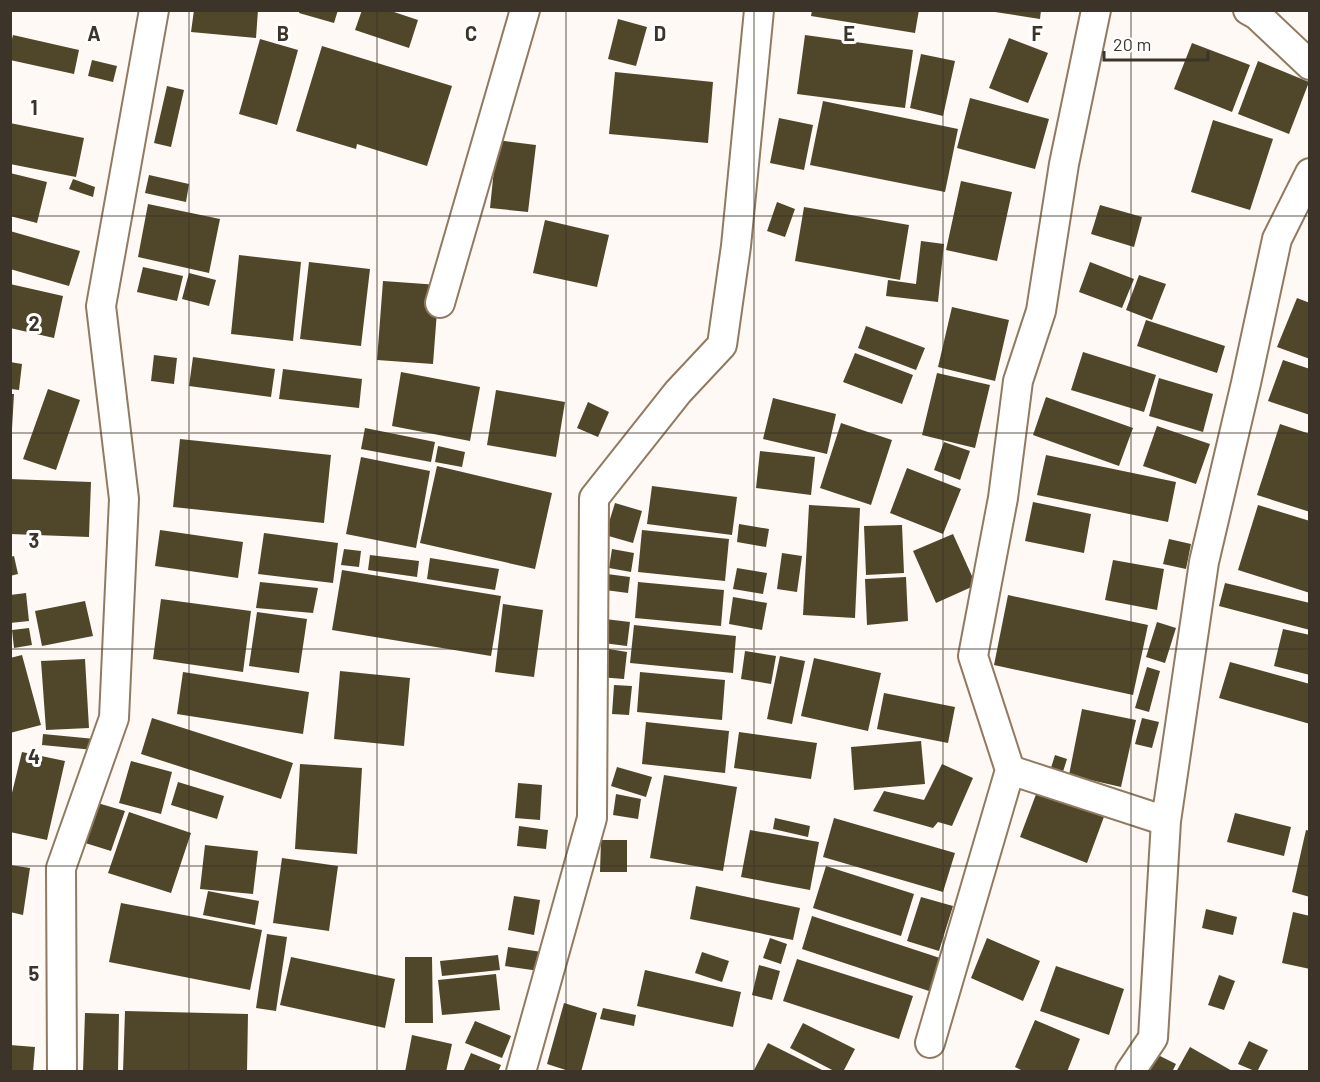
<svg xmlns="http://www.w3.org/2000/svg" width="1320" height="1082" viewBox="0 0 1320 1082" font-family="Barlow,sans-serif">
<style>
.building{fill:#50472a}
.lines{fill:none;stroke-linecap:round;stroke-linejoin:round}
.street-casing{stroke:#907a61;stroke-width:32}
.street{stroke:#fff;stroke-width:28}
.grid{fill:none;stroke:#3d3429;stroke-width:1.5;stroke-opacity:0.55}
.grid-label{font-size:20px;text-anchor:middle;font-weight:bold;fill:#3d3429;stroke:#fff;stroke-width:6;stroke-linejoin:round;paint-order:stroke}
</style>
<rect width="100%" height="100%" fill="#fef9f4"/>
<path class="building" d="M194,10H258L256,38L191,32Z
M300,10H338L334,23L299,13Z
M362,10H388L418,20L409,48L355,30Z
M812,10H919L915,33L811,16Z
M995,10H1041L1040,19L995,12Z
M618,19L647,27L636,66L608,59Z
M13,35L79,50L74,74L10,60V47Z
M805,35L913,50L905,108L797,94Z
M1009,38L1048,53L1028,103L989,88Z
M260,39L298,50L277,125L239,114Z
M1192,43L1250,65L1232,112L1174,89Z
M322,46L452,86L427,166L357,144L356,149L296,131Z
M921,54L955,61L943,116L910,108Z
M92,60L117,66L113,82L88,76Z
M1258,61L1309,82L1289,134L1238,114Z
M615,72L713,82L708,143L609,134Z
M167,86L184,90L171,147L154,143Z
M970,98L1049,119L1035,169L957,148Z
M823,101L958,129L945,192L810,165Z
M779,118L813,125L804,170L770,163Z
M1213,120L1273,139L1250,210L1191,192Z
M10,123L84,138L76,177L10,164Z
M497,140L536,145L528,212L490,208Z
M10,173L47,182L37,223L10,216Z
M149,175L189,184L186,202L145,193Z
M73,179L95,187L93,197L69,189Z
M961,181L1012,192L997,261L946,250Z
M777,202L795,209L785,237L767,231Z
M148,204L220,219L209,273L138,257Z
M1100,205L1142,217L1134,247L1091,234Z
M804,207L909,225L900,280L795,261Z
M545,220L609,235L597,287L533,273Z
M10,231L80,251L69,286L10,269Z
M921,241L944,244L938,302L886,296L888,280L916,284Z
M239,255L301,262L293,341L231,334Z
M309,262L370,269L361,346L300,339Z
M1090,262L1134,279L1122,308L1079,292Z
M143,267L183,276L177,301L137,292Z
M189,273L216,280L209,306L182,299Z
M1139,275L1166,284L1152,320L1126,310Z
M383,281L439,285L433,364L377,360Z
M10,284L63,296L54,338L10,328Z
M1297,298L1310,303V359L1277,347Z
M952,307L1009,320L995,381L938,367Z
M1146,320L1225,346L1217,373L1137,346Z
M866,326L925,348L916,370L858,348Z
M1083,352L1156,375L1144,412L1071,390Z
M855,353L913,375L902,404L843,382Z
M154,355L177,358L174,384L151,381Z
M193,357L275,369L271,397L189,386Z
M1283,360L1310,369V415L1268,401Z
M10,362L22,364L19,390L10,389Z
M283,369L362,379L359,408L279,399Z
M401,372L480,387L470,441L392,426Z
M937,373L990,385L975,448L922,435Z
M1159,378L1213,394L1203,432L1149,416Z
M48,389L80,400L56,470L23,459Z
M496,390L565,402L556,457L487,445Z
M10,394H14L12,429L10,428Z
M1046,397L1133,428L1119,466L1033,435Z
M773,398L836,414L827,454L763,439Z
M588,402L609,412L598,437L577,428Z
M841,423L892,440L871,505L820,488Z
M1280,424L1310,434V512L1257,495Z
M1157,426L1210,444L1196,484L1143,466Z
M365,428L435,442L431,462L361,449Z
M180,439L331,455L324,523L173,507Z
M944,442L970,451L960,480L934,470Z
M438,446L465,452L462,467L435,462Z
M760,451L815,457L811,495L756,488Z
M1046,455L1176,482L1168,522L1037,495Z
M361,457L430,471L416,548L346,534Z
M437,466L552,493L535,569L420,543Z
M907,468L961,489L943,534L890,513Z
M10,479L91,482L89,537L10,534Z
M652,486L737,497L732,535L647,524Z
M1033,502L1091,514L1084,553L1025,541Z
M615,503L642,511L633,543L605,535Z
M809,505L860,508L855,618L803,615Z
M1258,505L1310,521V593L1238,570Z
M739,524L769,529L766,547L737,542Z
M902,525L904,573L866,575L864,526Z
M160,530L243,542L238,578L155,566Z
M642,530L729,539L725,581L638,572Z
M264,533L338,543L333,583L258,574Z
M953,534L976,585L936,603L913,551Z
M1169,539L1191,544L1186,569L1163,564Z
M344,549L361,551L359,567L341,565Z
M612,549L634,553L631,572L609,568Z
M782,553L802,556L797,592L777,589Z
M370,555L419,561L417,577L368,570Z
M14,556L18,574L10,576V557Z
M430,558L499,569L495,590L427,579Z
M1113,560L1164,569L1157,610L1105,600Z
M737,568L767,573L763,594L733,589Z
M342,570L501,596L491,656L332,630Z
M607,574L630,577L628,593L605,590Z
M906,577L908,621L867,625L865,579Z
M260,582L318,588L313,613L256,608Z
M638,582L724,590L721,626L635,618Z
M1225,583L1310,603V630L1219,606Z
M26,593L29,621L10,623V595Z
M1008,595L1148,625L1133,695L994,665Z
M733,597L767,603L762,630L729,624Z
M161,599L251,611L243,672L153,659Z
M85,601L93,636L42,646L35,611Z
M503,604L543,610L534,677L495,672Z
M257,612L307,619L299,673L249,666Z
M605,619L630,622L627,646L603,643Z
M1157,622L1176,628L1165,663L1146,657Z
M634,625L736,636L733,673L630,663Z
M29,628L32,645L14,648L12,630Z
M1283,629L1310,635V675L1274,666Z
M603,648L627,652L624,679L599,677Z
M745,651L776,656L771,684L741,679Z
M22,655L41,725L10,733V658Z
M780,656L805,661L792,724L767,719Z
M814,658L881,673L868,731L801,716Z
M85,659L89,728L46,730L41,661Z
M1230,662L1310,684V724L1219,698Z
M1147,667L1160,671L1149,712L1135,708Z
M340,671L410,678L404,746L334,739Z
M183,672L309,692L303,734L177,714Z
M640,672L725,680L722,720L637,712Z
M614,685L632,686L629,715L612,714Z
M884,693L955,707L948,743L877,729Z
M1082,709L1136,720L1121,787L1069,775Z
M152,718L293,763L281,799L141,754Z
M1142,718L1159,722L1152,748L1135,744Z
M646,722L729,731L725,773L642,764Z
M739,732L817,743L811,779L734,768Z
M43,734L95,739L94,750L42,745Z
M921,741L925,784L854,790L851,747Z
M22,752L65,761L47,840L10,832V801Z
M1055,755L1067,759L1061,778L1049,774Z
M131,761L172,772L161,814L119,803Z
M300,764L362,768L357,854L295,849Z
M942,764L973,778L952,826L938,822L933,828L873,811L884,791L924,800Z
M617,767L652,777L646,797L611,786Z
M664,775L737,787L723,871L650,858Z
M178,782L224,796L217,819L171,805Z
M518,783L542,785L540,820L515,818Z
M1038,789L1105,814L1087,863L1020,837Z
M616,794L641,799L638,819L613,815Z
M94,802L125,811L111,851L82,842Z
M129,812L191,833L171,893L108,873Z
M1235,813L1291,827L1284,856L1227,842Z
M775,818L810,826L808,837L773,829Z
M834,818L955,853L943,892L823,857Z
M519,826L548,830L546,849L517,846Z
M750,830L819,842L810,890L741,877Z
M1306,830L1310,831V897L1292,892Z
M601,840H627V872H600Z
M205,845L258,851L253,894L200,889Z
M282,858L338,866L329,931L273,923Z
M10,865L30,868L23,915L10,912Z
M826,866L914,894L901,936L813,908Z
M696,886L800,908L793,940L690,919Z
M208,891L259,901L255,925L203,915Z
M514,896L540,900L534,935L508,930Z
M921,897L953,906L939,951L907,941Z
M121,903L262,930L250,990L109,962Z
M1206,909L1237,917L1233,935L1202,928Z
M1293,912L1310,916V969L1282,963Z
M812,916L943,959L932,992L802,949Z
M267,934L287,937L276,1011L256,1008Z
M770,938L787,944L781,964L763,958Z
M987,938L1040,961L1023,1001L971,978Z
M508,947L542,952L539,971L505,966Z
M702,952L729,961L722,982L695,973Z
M498,955L500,970L442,976L440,961Z
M291,957L395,979L385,1028L280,1005Z
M405,957H432L433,1023H405Z
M797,959L913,996L899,1039L783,1001Z
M759,965L780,971L772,1000L752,995Z
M1056,966L1124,989L1109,1035L1040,1011Z
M645,970L741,992L733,1027L637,1006Z
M496,974L500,1010L442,1015L438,980Z
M1219,975L1235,981L1224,1010L1208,1005Z
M564,1003L597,1013L581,1072H572L547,1064Z
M603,1008L636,1015L634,1026L600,1019Z
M125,1011L248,1014L247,1072H123Z
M85,1013L119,1014L118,1072H83Z
M1035,1020L1080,1039L1067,1072H1025L1015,1067Z
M475,1021L511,1036L502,1058L465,1043Z
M803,1023L855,1049L843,1072H836L790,1048Z
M412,1035L452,1044L446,1072H405Z
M1249,1041L1268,1050L1257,1072L1238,1064Z
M768,1043L826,1072H753Z
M10,1045L35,1047L33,1072H10Z
M1190,1047L1234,1072H1176Z
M471,1053L501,1065L498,1072H463Z
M1158,1055L1176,1064L1172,1072H1149Z"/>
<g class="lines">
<g class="street-casing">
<path id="street" d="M1096,10L1064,164L1041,311L1018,381L1003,498L973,656L1010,770L1166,821
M1248,10L1257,15L1310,65
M440,303L525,10
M930,1043L1010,770
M62,1072L61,868L114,718L124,499L101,306L154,10
M521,1072L592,818L594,498L678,392L722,345L736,246L759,10
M1130,1072L1153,1038L1166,821L1204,562L1246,383L1277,239L1310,173"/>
</g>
<use href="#street" class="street"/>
</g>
<path class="grid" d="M189,10V1072M377,10V1072M566,10V1072M754,10V1072M943,10V1072M1131,10V1072M10,216H1310M10,433H1310M10,649H1310M10,866H1310"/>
<g class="grid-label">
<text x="94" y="41">A</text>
<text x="283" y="41">B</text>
<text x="471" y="41">C</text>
<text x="660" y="41">D</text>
<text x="849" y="41">E</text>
<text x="1037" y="41">F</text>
<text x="34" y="115">1</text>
<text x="34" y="331">2</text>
<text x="34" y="548">3</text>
<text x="34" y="764">4</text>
<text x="34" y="981">5</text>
</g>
<rect width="1320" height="1082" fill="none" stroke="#3d3429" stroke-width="24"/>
<path d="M1104 51v9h104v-9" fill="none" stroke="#3d3429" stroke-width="3"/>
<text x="1113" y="51" font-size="18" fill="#3d3429" stroke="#ffffff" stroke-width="4.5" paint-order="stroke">20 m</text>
</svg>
